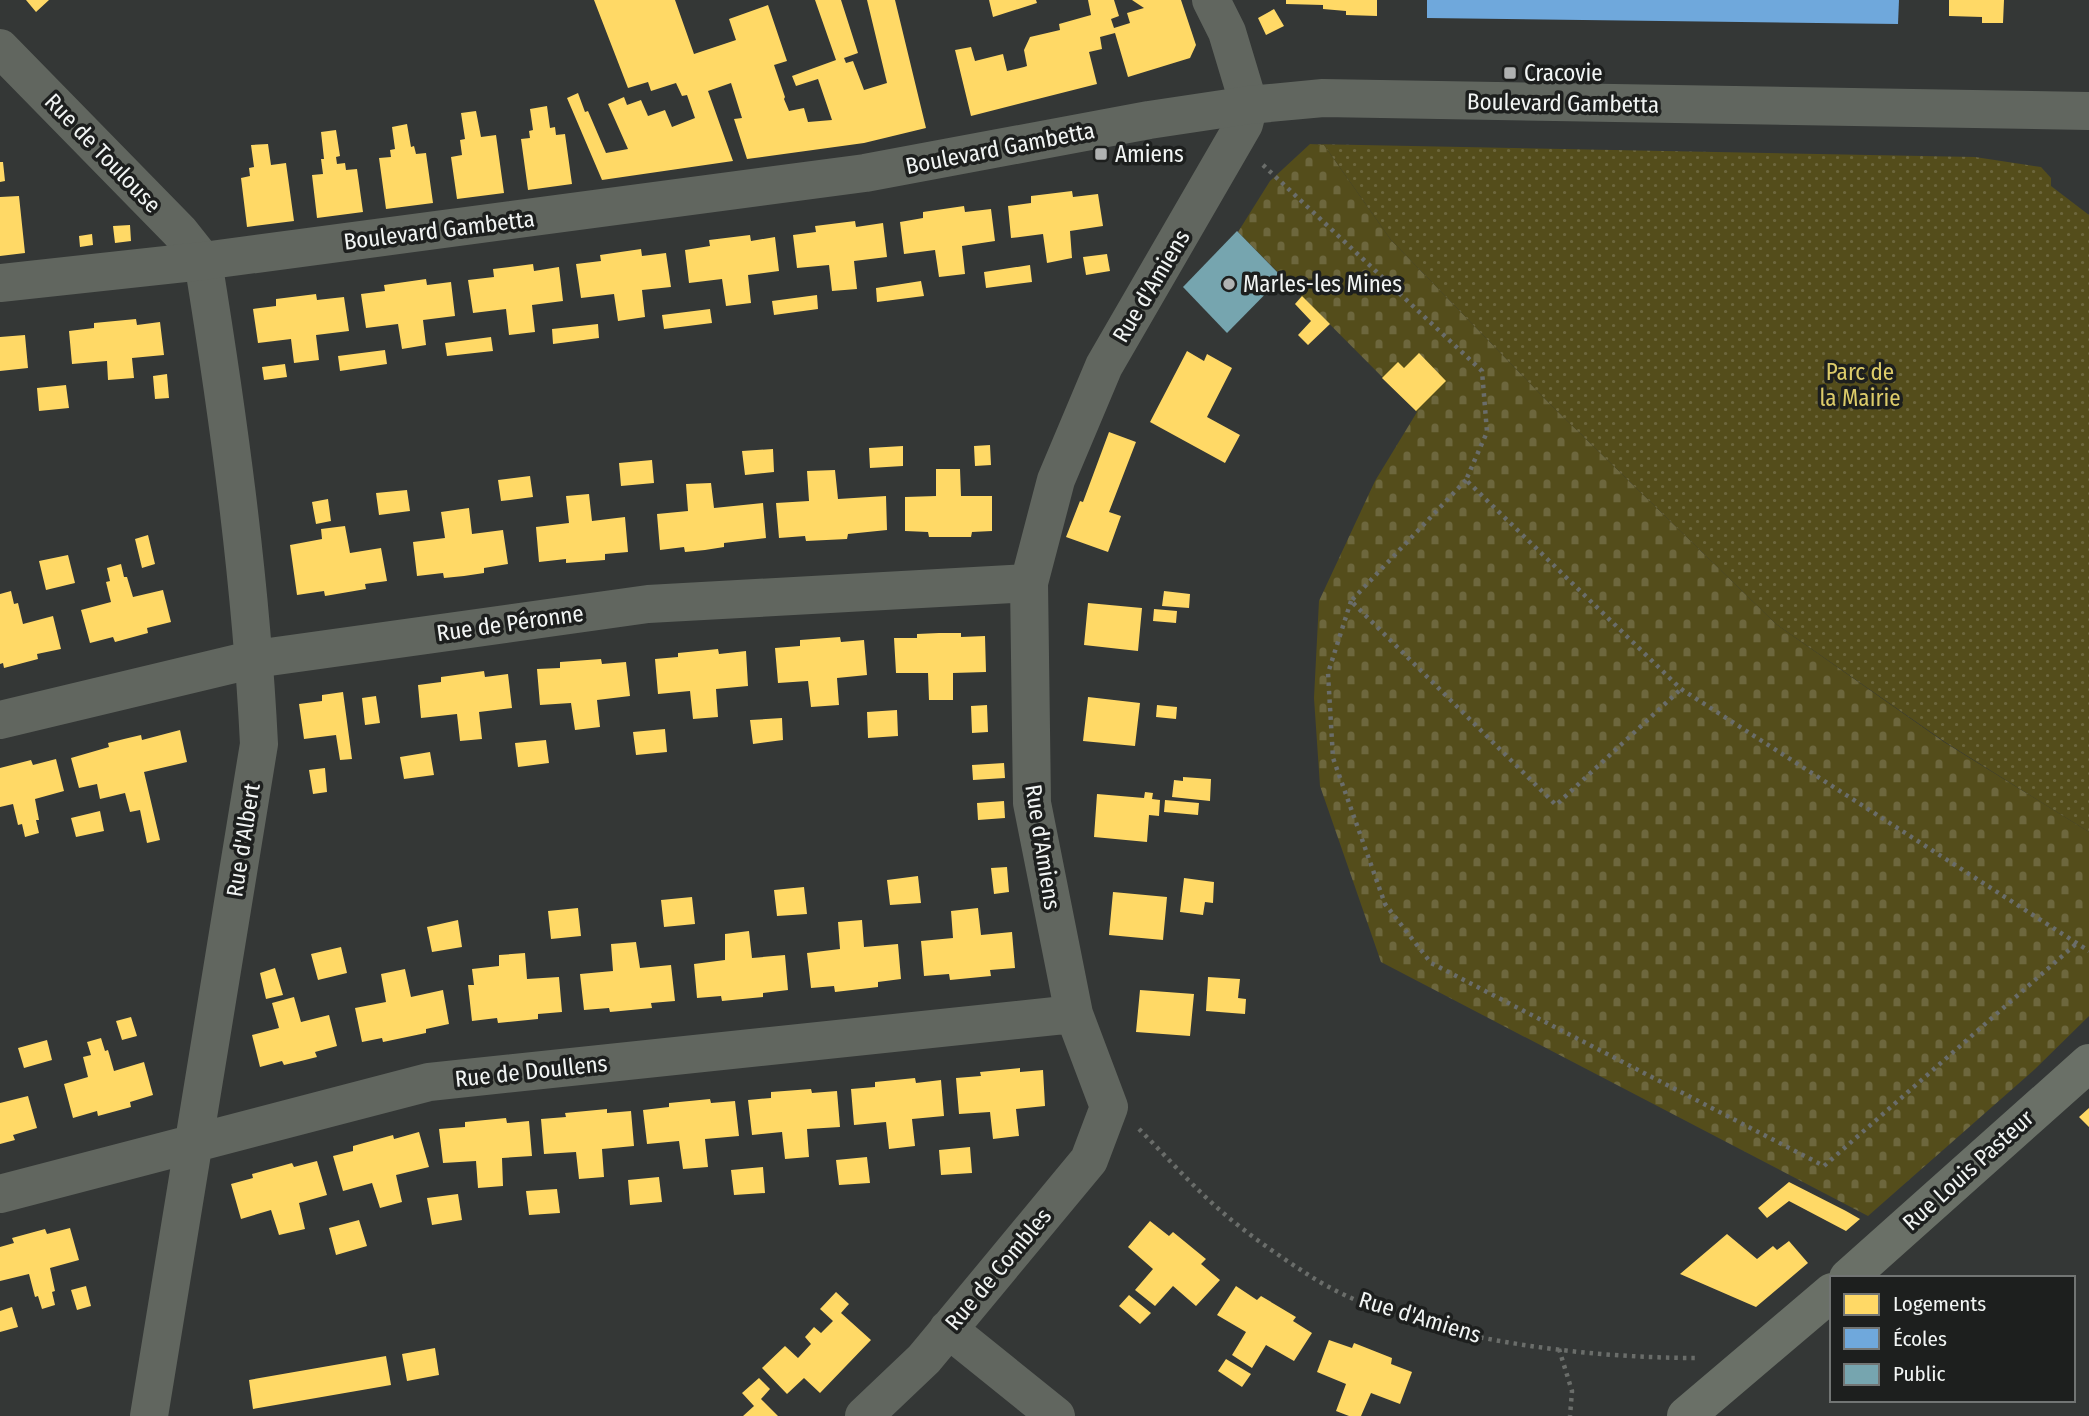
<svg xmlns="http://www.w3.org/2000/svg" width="2089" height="1416" viewBox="0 0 2089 1416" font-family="'Fira Sans Condensed',sans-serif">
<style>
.cemetery{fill:url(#cemetery-stones)}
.park{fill:url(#park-dots)}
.homes{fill:#ffd966}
.schools{fill:#6fa8dc}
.public{fill:#76a5af}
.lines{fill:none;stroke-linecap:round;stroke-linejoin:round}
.path{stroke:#6a6d6a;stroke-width:4.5;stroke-dasharray:3.5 5;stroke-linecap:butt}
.minor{stroke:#61665f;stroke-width:38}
.tertiary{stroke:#61665f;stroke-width:38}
.secondary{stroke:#6a7067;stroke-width:38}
.poi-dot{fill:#b0b2b2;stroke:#1d1f1e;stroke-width:2.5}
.labels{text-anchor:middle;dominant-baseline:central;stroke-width:7;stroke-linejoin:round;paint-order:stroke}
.poi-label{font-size:23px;fill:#f2f5f4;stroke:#1d1f1e;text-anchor:start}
.street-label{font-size:23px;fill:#f2f5f4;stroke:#1d1f1e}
.park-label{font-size:23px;fill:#ddcc6a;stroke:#1d1f1e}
</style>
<defs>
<pattern id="cemetery-stones" width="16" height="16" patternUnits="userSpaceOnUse" patternTransform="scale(1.75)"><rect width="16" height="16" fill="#544d1b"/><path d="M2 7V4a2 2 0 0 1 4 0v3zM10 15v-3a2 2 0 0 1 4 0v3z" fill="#6d673d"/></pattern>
<pattern id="park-dots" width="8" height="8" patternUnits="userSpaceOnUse" patternTransform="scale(1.75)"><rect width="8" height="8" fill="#544d1b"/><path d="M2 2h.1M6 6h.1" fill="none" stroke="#6d673d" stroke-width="1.8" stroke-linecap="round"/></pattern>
</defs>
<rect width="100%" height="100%" fill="#343736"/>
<path class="cemetery" d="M1310,144L1324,145L1391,240L1552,406L1776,624L1944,742L2089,832V1016L2035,1069L1868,1216L1381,962L1320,786L1314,698L1319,601L1375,481L1417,412L1238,232L1270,181Z"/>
<path class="park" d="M1310,144L1975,157L2041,167L2051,178V186L2089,215V832L1945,742L1776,624L1552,406L1391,240L1324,145Z"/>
<path class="homes" d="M26,0H49L36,12Z
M594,0H675L694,54L736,40L729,19L768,5L787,61L774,65L785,97L784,99L789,111L804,108L808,122L832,120L818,79L796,86L792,76L836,60L815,0H841L858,53L844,58L846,63L853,61L864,90L887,83L867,0H895L926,128L864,143L747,159L734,119L742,118L731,83L708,91L733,161L602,180L567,98L578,93L585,112L588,111L606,153L628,149L608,104L624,97L627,105L641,100L648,116L665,110L672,127L695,118L687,95L682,96L676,83L651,91L648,82L628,88Z
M989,0H1036L1037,3L993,17Z
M1088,0H1114L1119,16L1111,19L1114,28L1130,23L1127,13L1144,8L1132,0H1181L1196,45L1190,58L1128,77L1115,33L1100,37L1102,49L1089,52L1097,84L971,116L955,50L971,47L975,61L1003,54L1007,71L1024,67L1027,66L1024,50L1030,37L1060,30L1059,24L1091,15Z
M1286,0H1377V16L1346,15V11L1323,9V5L1286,4Z
M1949,0H2004L2003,23H1982V17L1949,16Z
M1274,9L1284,26L1266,35L1258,18Z
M547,106L550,128L555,127L556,135L565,134L572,184L528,190L521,139L530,138L529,131L533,130L530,109Z
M476,111L481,137L496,135L504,193L457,199L451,157L462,155L460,140L465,139L461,113Z
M407,124L411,147L414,146L416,154L426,153L433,203L386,209L379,158L391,157L390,150L395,149L392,127Z
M336,130L340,156L336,157L337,164L345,163L346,170L357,169L363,212L317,218L312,175L323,174L321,159H324L321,132Z
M268,144L271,165L286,163L294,221L247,227L241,178L250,176L249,168L254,167L251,145Z
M0,162H3L5,181L0,182Z
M1072,191L1073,197L1098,194L1103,226L1070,231L1072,258L1047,263L1043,234L1011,238L1008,206L1031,203V196Z
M19,196L25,253L0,256V197Z
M964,206L965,212L991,209L995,241L962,246L965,274L939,277L935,250L904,254L900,222L923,218V212Z
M855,221L856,227L883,223L887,257L854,261L857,289L832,291L829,265L797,268L793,235L816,232L815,226Z
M130,225L131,241L115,243L113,226Z
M92,234L93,245L80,247L79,236Z
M750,235L751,241L775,237L779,271L748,275L751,303L726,306L722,279L689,283L685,250L710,246L709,240Z
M641,249L642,256L666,253L671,287L642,290L645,317L618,321L614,294L581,298L576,264L601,261L600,255Z
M1107,254L1110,271L1086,275L1083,257Z
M533,264L534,271L559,267L563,301L532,305L535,332L509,335L506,309L473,313L468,280L494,277L493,269Z
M1030,265L1032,282L986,288L984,272Z
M426,279L427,285L451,282L455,316L423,320L426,345L402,349L398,324L366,328L361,294L385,291L384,285Z
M921,281L924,296L877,302L876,288Z
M316,294L317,300L344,297L349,331L316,335L319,360L294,363L291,339L258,343L253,309L276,306V299Z
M817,295L818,309L774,315L772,301Z
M1302,296L1330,324L1308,345L1298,335L1311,321L1295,304Z
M710,309L712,323L664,329L662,315Z
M136,319L137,325L160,322L164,355L132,358L134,378L108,380L107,361L72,364L69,331L94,328V323Z
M598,324L599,338L553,344L552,329Z
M25,335L28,368L0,371V337Z
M491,337L493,351L447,356L445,343Z
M385,350L387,364L340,371L338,356Z
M1187,351L1204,361L1207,354L1232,368L1207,417L1240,435L1225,463L1150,422Z
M1419,353L1446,381L1416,411L1382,378L1398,362L1404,368Z
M285,364L287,377L264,380L262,367Z
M167,374L169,398L155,399L153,376Z
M66,385L69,408L39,411L37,388Z
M1109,432L1136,442L1109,512L1121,516L1108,552L1066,537L1080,501L1083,502Z
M990,445L991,465L975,466L974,446Z
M903,446V466L870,468L869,448Z
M773,449L774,472L745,475L742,451Z
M652,460L654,483L621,486L619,463Z
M936,469H960L961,496H992V531L972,532L971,537H929L928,532L905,531V497L936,496Z
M835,470L838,499L886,496L887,530L848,534L847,539L806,541L805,536L779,538L776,503L809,501L807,471Z
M530,476L533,497L501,501L498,480Z
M711,483L714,508L763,503L766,538L724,543V547L705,550L685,552L684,547L660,550L657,514L688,511L686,484Z
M407,490L410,511L379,515L376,493Z
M589,494L592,521L625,517L628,552L605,554V560L566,563V559L539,562L536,527L569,523L566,496Z
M328,499L331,521L316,524L312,502Z
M469,508L472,534L503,530L508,564L484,568V573L464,576L444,578L443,573L417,576L413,542L445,538L441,512Z
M345,526L350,553L381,548L387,581L365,584L366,589L325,596L324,591L297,595L290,545L322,539L321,529Z
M148,535L155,564L142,568L135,539Z
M68,555L75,583L46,590L39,561Z
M121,564L124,577H127L133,597L163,590L171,622L147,628L148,633L115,642L113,637L90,643L81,610L111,602L106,582L110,581L107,568Z
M11,591L14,604L18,603L23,624L53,616L61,649L37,654L38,659L4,668L3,663L0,664V594Z
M1164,591L1190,594L1189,608L1162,606Z
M1088,603L1142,608L1138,651L1084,645Z
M1154,609L1177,611L1176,623L1153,621Z
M939,633H961V637L985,636L986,672L953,673V700H929L928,673H896L894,638H917V634Z
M840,637L841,642L864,640L867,675L837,678L839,705L811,707L808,681L778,683L775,648L800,646V640Z
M718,649L719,654L746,651L748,686L716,689L718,717L693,719L690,691L658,694L655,659L678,657V653Z
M601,659L602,664L626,662L630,696L597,700L600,727L575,730L571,703L540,705L537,669L560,668V662Z
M484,671L485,677L508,674L512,708L479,712L482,739L460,741L457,714L421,718L418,685L441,682V677Z
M343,692L352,759L340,760L336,735L304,739L299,704L322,701V695Z
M376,696L380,723L365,725L362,698Z
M1088,697L1140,703L1135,746L1083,741Z
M987,705L988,732L972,733L971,706Z
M1157,705L1177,707L1176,719L1156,717Z
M897,710L898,736L868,738L867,712Z
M782,718L783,740L753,744L750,720Z
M665,729L667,752L636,755L633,732Z
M180,730L187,762L144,772L160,840L147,843L140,810L130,812L125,793L100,799L97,784L79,788L71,758L109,747L108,743L124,739L141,735L142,740Z
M546,740L549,763L518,767L515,743Z
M430,752L434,775L404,779L400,757Z
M56,759L64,791L35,799L39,820H36L39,833L25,837L22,824L18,825L13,804L0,807V768L31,760L33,765Z
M1004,763L1005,778L973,780L972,765Z
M325,768L327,792L313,794L309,770Z
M1183,777L1211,779L1210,801L1172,797L1174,780L1183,781Z
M1145,792L1153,793L1152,799L1160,800L1159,816L1149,815L1147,842L1094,837L1097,794L1144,798Z
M1165,800L1199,803L1198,815L1164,812Z
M1004,801L1005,818L978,820L977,803Z
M100,811L104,831L76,837L71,818Z
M1007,867L1009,892L994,894L991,868Z
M918,876L921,903L890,905L887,880Z
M1184,878L1214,882L1213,903L1205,902L1203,915L1180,912Z
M804,887L807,914L777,916L774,890Z
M1113,892L1167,897L1163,940L1109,935Z
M692,897L695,924L664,927L661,900Z
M578,908L581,936L551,939L548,911Z
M978,908L981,935L1012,932L1015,968L990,970L991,976L950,980L949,974L924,976L921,941L953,938L951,911Z
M458,920L462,947L432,952L427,927Z
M862,920L864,947L898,944L901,979L878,982V987L835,992L834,986L811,988L807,953L840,949L838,922Z
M749,931L752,958L785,955L788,990L763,993V997L722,1001L721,996L697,998L694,964L725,960V934Z
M636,942L640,968L671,965L675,1001L651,1003L652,1008L610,1012L609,1008L584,1010L580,974L613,971L611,944Z
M341,947L347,973L318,980L311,954Z
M525,953L527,979L559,977L562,1012L538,1014V1019L498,1023L497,1018L472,1021L468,985H474L472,969L499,966V955Z
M275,968L283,995L266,999L260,973Z
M405,969L411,997L443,990L449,1024L426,1029V1033L383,1042L382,1038L362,1042L355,1008L386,1002L381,974Z
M1208,977L1240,979L1238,998L1246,999L1245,1014L1206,1011Z
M1140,990L1194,994L1190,1036L1136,1032Z
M294,997L301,1022L329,1015L337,1046L315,1052L317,1057L301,1061L284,1065L282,1061L260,1067L252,1035L279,1028L272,1003Z
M131,1017L137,1036L122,1040L116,1021Z
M101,1038L105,1051L108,1050L114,1071L144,1062L153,1095L130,1102L131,1107L98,1116L97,1111L73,1118L64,1084L88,1077L83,1057L91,1055L87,1042Z
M47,1040L52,1060L24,1068L18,1048Z
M1020,1068V1072L1043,1070L1045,1106L1016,1109L1019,1136L993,1139L990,1112L959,1114L956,1078L981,1076L980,1072Z
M915,1078L916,1083L941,1080L944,1116L912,1119L915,1146L889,1149L886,1122L854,1125L851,1089L875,1087V1082Z
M811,1089L812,1093L837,1091L840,1127L807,1129L809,1157L785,1159L782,1132L752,1135L748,1100L771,1098V1092Z
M28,1096L37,1128L13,1135L15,1140L0,1144V1103Z
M710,1099L711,1103L735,1101L739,1136L705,1139L708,1167L683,1169L679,1141L647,1144L643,1110L669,1107V1103Z
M2089,1108V1127L2079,1117Z
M607,1109V1113L631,1111L634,1146L602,1149L604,1177L579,1179L576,1152L544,1154L541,1119L566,1117L565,1113Z
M506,1118L507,1123L529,1121L532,1156L502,1158L503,1186L478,1188L476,1161L443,1163L439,1129L465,1127V1122Z
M419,1132L429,1167L396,1175L402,1202L380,1208L372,1183L343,1191L333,1156L353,1151V1146L393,1135L394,1139Z
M970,1147L972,1173L941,1175L939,1150Z
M867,1157L870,1183L839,1185L836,1160Z
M317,1161L327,1195L299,1203L305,1229L279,1235L271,1210L241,1219L231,1184L253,1178L252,1174L292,1163L294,1167Z
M763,1167L765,1193L734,1195L731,1170Z
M659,1177L662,1202L630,1205L628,1180Z
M1789,1182L1846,1211L1860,1219L1846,1231L1789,1201L1767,1218L1758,1208Z
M557,1189L560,1213L529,1215L526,1191Z
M458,1194L462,1220L432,1225L427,1198Z
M359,1220L367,1246L336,1255L329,1228Z
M1150,1221L1169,1236L1173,1232L1206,1259L1201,1264L1220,1280L1196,1306L1173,1286L1155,1306L1135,1290L1153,1269L1128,1247Z
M70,1228L79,1260L50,1268L55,1291L52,1292L55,1305L42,1309L38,1296L35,1297L29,1274L0,1281V1247L14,1243L12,1238L45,1229L47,1234Z
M1727,1234L1757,1259L1773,1246L1777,1250L1789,1241L1808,1263L1756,1307L1680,1274Z
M86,1286L91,1306L77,1310L71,1290Z
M1236,1286L1257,1300L1261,1296L1296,1317L1293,1321L1312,1333L1294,1361L1266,1345L1252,1368L1232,1355L1246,1332L1217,1315Z
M836,1292L849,1304L841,1313L871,1340L820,1393L804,1378L787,1394L762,1368L785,1346L798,1358L811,1344L805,1337L814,1327L821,1333L833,1321L820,1309Z
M1129,1295L1151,1313L1140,1324L1119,1306Z
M12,1307L18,1327L0,1332V1311Z
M1329,1340L1352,1348L1354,1343L1392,1358L1391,1364L1412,1372L1400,1404L1371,1393L1361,1416H1349L1336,1411L1346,1384L1317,1372Z
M435,1348L439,1375L407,1381L402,1354Z
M386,1356L391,1385L253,1409L249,1380Z
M1226,1359L1251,1374L1242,1387L1218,1371Z
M759,1378L770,1389L761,1399L778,1416H743L754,1406L742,1393Z"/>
<path class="schools" d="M1427,0H1899L1898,24L1427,18Z"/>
<path class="public" d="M1237,231L1282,277L1227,333L1183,287Z"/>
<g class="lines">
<path class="path" d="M1263,165L1482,371L1487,432L1466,480L1681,689L2089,951
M1466,480L1351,601L1556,805L1681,689
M1351,601L1328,673L1333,758L1385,904L1431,963L1824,1166L2077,943
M1139,1129C1166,1156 1192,1186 1221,1211C1247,1234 1278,1255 1307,1274C1404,1338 1580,1358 1696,1358
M1559,1349L1572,1391L1570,1416"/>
<path class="minor" d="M0,48L180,232L203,261C229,421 251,582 259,744L149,1416
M0,720L255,659L648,604L1029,583
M0,1194L429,1082L1074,1014
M948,1329L1056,1416
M864,1416L924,1359L1089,1160L1109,1107L1074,1014L1032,803L1029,583L1056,480L1104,366L1244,124L1249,105L1227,32L1211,0"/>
<path class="tertiary" d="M0,283L203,261L865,173L1149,120L1249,105L1323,98L2089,111"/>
<path class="secondary" d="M1848,1278L2089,1063
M1686,1416L1832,1292"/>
</g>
<g class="poi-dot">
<rect x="1503" y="66" width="14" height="14" rx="3.5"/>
<rect x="1094" y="147" width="14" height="14" rx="3.5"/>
<circle cx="1229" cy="284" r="7"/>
</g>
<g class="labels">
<g class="poi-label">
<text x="1524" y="73">Cracovie</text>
<text x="1115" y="154">Amiens</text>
<text x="1243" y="284">Marles-les Mines</text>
</g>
<g class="street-label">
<text transform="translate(1563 103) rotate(1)">Boulevard Gambetta</text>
<text transform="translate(1000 148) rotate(-11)">Boulevard Gambetta</text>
<text transform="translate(103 153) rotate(46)">Rue de Toulouse</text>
<text transform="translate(439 230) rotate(-7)">Boulevard Gambetta</text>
<text transform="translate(1151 286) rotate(-59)">Rue d'Amiens</text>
<text transform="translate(510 623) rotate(-8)">Rue de Péronne</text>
<text transform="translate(243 840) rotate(-81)">Rue d'Albert</text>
<text transform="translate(1043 847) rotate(81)">Rue d'Amiens</text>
<text transform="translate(531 1071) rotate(-6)">Rue de Doullens</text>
<text transform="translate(1968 1170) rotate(-42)">Rue Louis Pasteur</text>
<text transform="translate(998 1269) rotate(-50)">Rue de Combles</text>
<text transform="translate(1420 1317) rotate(17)">Rue d'Amiens</text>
</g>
<g class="park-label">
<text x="1860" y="372">Parc de<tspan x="1860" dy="26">la Mairie</tspan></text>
</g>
</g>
<rect x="1830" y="1276" width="245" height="126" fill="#1d1f1e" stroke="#727574" stroke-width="2"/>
<rect x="1844" y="1294" width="35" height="21" fill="#ffd966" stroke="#727574" stroke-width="2"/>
<text x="1893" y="1311" font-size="21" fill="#f2f5f4">Logements</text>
<rect x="1844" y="1328" width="35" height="21" fill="#6fa8dc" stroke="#727574" stroke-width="2"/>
<text x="1893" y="1346" font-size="21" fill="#f2f5f4">Écoles</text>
<rect x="1844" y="1364" width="35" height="21" fill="#76a5af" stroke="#727574" stroke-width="2"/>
<text x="1893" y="1381" font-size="21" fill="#f2f5f4">Public</text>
</svg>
